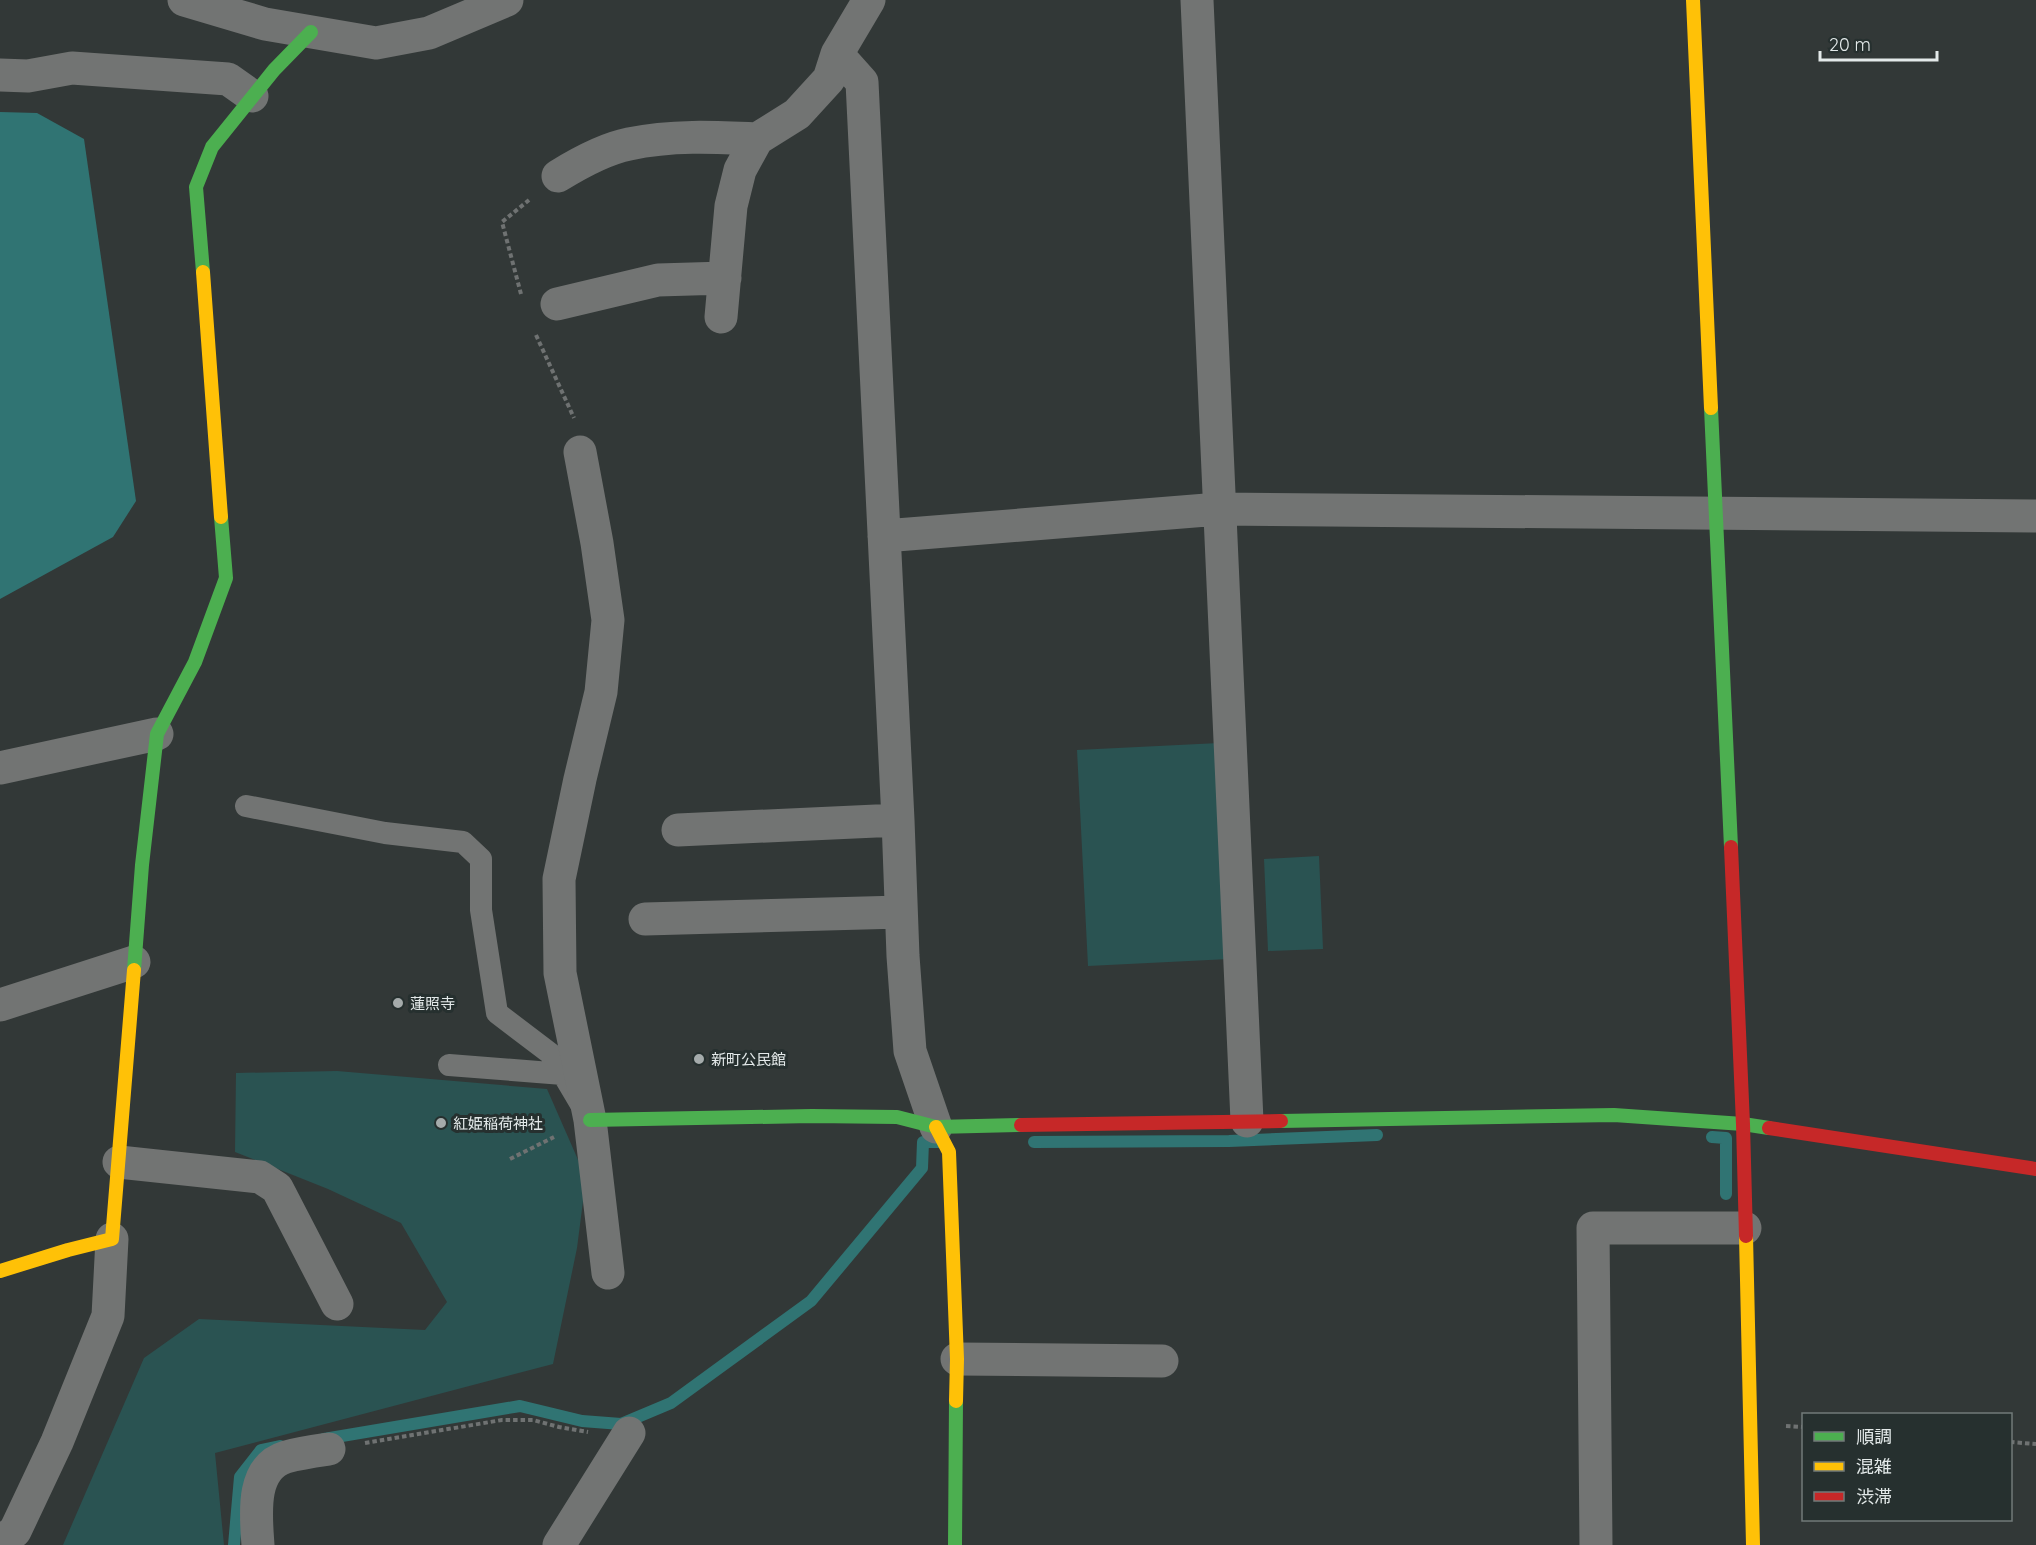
<svg xmlns="http://www.w3.org/2000/svg" width="2036" height="1545" viewBox="0 0 2036 1545" font-family="Quicksand,'Noto Sans JP',sans-serif">
<style>
.green{fill:#2a5352}
.water{fill:#307473}
.lines{fill:none;stroke-linecap:round;stroke-linejoin:round}
.stream{stroke:#307473;stroke-width:12}
.path{stroke:#6f7272;stroke-width:4;stroke-dasharray:4.5 3;stroke-linecap:butt}
.lane{stroke:#727473;stroke-width:22}
.street{stroke:#727473;stroke-width:33}
.fast{stroke:#4caf50;stroke-width:14}
.slow{stroke:#ffc107;stroke-width:14}
.jam{stroke:#c62828;stroke-width:14}
.poi-dot{fill:#a5abab;stroke:#26302f;stroke-width:2}
.labels{text-anchor:middle;dominant-baseline:central;stroke-width:6;stroke-linejoin:round;paint-order:stroke}
.poi-label{font-size:15px;fill:#e3e9e9;stroke:#26302f;text-anchor:start}
</style>
<rect width="100%" height="100%" fill="#323837"/>
<path class="green" d="M1219,743L1229,959L1088,966L1077,750Z
M1319,856L1323,949L1268,951L1264,859Z
M337,1071L547,1089L586,1178L577,1248L553,1364L215,1453L224,1545H63L144,1358L199,1319L425,1330L447,1302L401,1223L328,1189L235,1152L236,1073Z"/>
<path class="water" d="M0,112L37,113L84,139L136,501L113,537L0,599Z"/>
<g class="lines">
<path class="stream" d="M1712,1137L1726,1138V1194
M1034,1142L1229,1141L1377,1135
M324,1439L520,1406L582,1421L621,1424L671,1403L811,1301L922,1168L923,1142H942
M234,1545L240,1477L261,1450L280,1446"/>
<path class="path" d="M521,294L502,222L529,200
M536,335L574,418
M510,1159L554,1137
M1786,1426L1804,1427
M2010,1442L2036,1444
M365,1443L502,1420H533L559,1427L588,1432"/>
<path class="lane" d="M246,806L385,833L463,842L481,859V910L497,1013L551,1054L580,1103
M449,1065L563,1074"/>
<path class="street" d="M184,0L265,24L376,43L429,33L507,0
M869,0L837,54L862,82L898,820L903,956L910,1051L936,1127
M1197,0L1247,1121
M0,75L28,76L72,68L228,79L252,96
M558,176C579,163 604,149 629,144C671,135 714,137 757,139
M557,304L658,280L725,278
M721,317L731,206L740,170L757,139L797,114L829,79L837,54
M580,452L597,543L608,620L601,692L580,779L559,879L560,973L590,1120L608,1273
M884,536L1219,509L2036,516
M0,768L157,734
M678,830L898,820
M645,919L901,912
M0,1005L134,962
M119,1162L260,1177L277,1188L337,1304
M957,1359L1162,1361
M0,1543L15,1531L57,1442L108,1316L112,1239
M258,1545C256,1516 250,1468 286,1457C300,1453 315,1451 329,1449
M559,1545L629,1433
M1596,1545L1593,1228H1745"/>
<path class="fast" d="M203,272L196,187L212,147L274,70L311,32
M1711,408L1731,847
M134,970L142,865L157,734L195,662L226,578L221,517
M590,1120L812,1116L897,1117L936,1127L1021,1125
M1281,1121L1614,1115L1743,1124L1769,1128
M955,1545L956,1401"/>
<path class="slow" d="M1693,0L1711,408
M203,272L221,517
M936,1127L949,1152L957,1359L956,1401
M1746,1236L1753,1545
M0,1271L68,1250L112,1239L134,970"/>
<path class="jam" d="M1731,847L1743,1124L1746,1236
M1021,1125L1281,1121
M1769,1128L2036,1169"/>
</g>
<g class="poi-dot">
<circle cx="398" cy="1003" r="6"/>
<circle cx="699" cy="1059" r="6"/>
<circle cx="441" cy="1123" r="6"/>
</g>
<g class="labels">
<g class="poi-label">
<text x="410" y="1003">蓮照寺</text>
<text x="711" y="1059">新町公民館</text>
<text x="453" y="1123">紅姫稲荷神社</text>
</g>
</g>
<rect x="1802" y="1413" width="210" height="108" fill="#26302f" stroke="#727a79" stroke-width="1.5"/>
<rect x="1814" y="1432" width="30" height="9" fill="#4caf50" stroke="#727a79" stroke-width="1.5"/>
<text x="1856" y="1443" font-size="18" fill="#e3e9e9">順調</text>
<rect x="1814" y="1462" width="30" height="9" fill="#ffc107" stroke="#727a79" stroke-width="1.5"/>
<text x="1856" y="1473" font-size="18" fill="#e3e9e9">混雑</text>
<rect x="1814" y="1492" width="30" height="9" fill="#c62828" stroke="#727a79" stroke-width="1.5"/>
<text x="1856" y="1503" font-size="18" fill="#e3e9e9">渋滞</text>
<path d="M1820 51v9h117v-9" fill="none" stroke="#e3e9e9" stroke-width="3"/>
<text x="1829" y="51" font-size="18" fill="#e3e9e9" stroke="#26302f" stroke-width="4.5" paint-order="stroke">20 m</text>
</svg>
